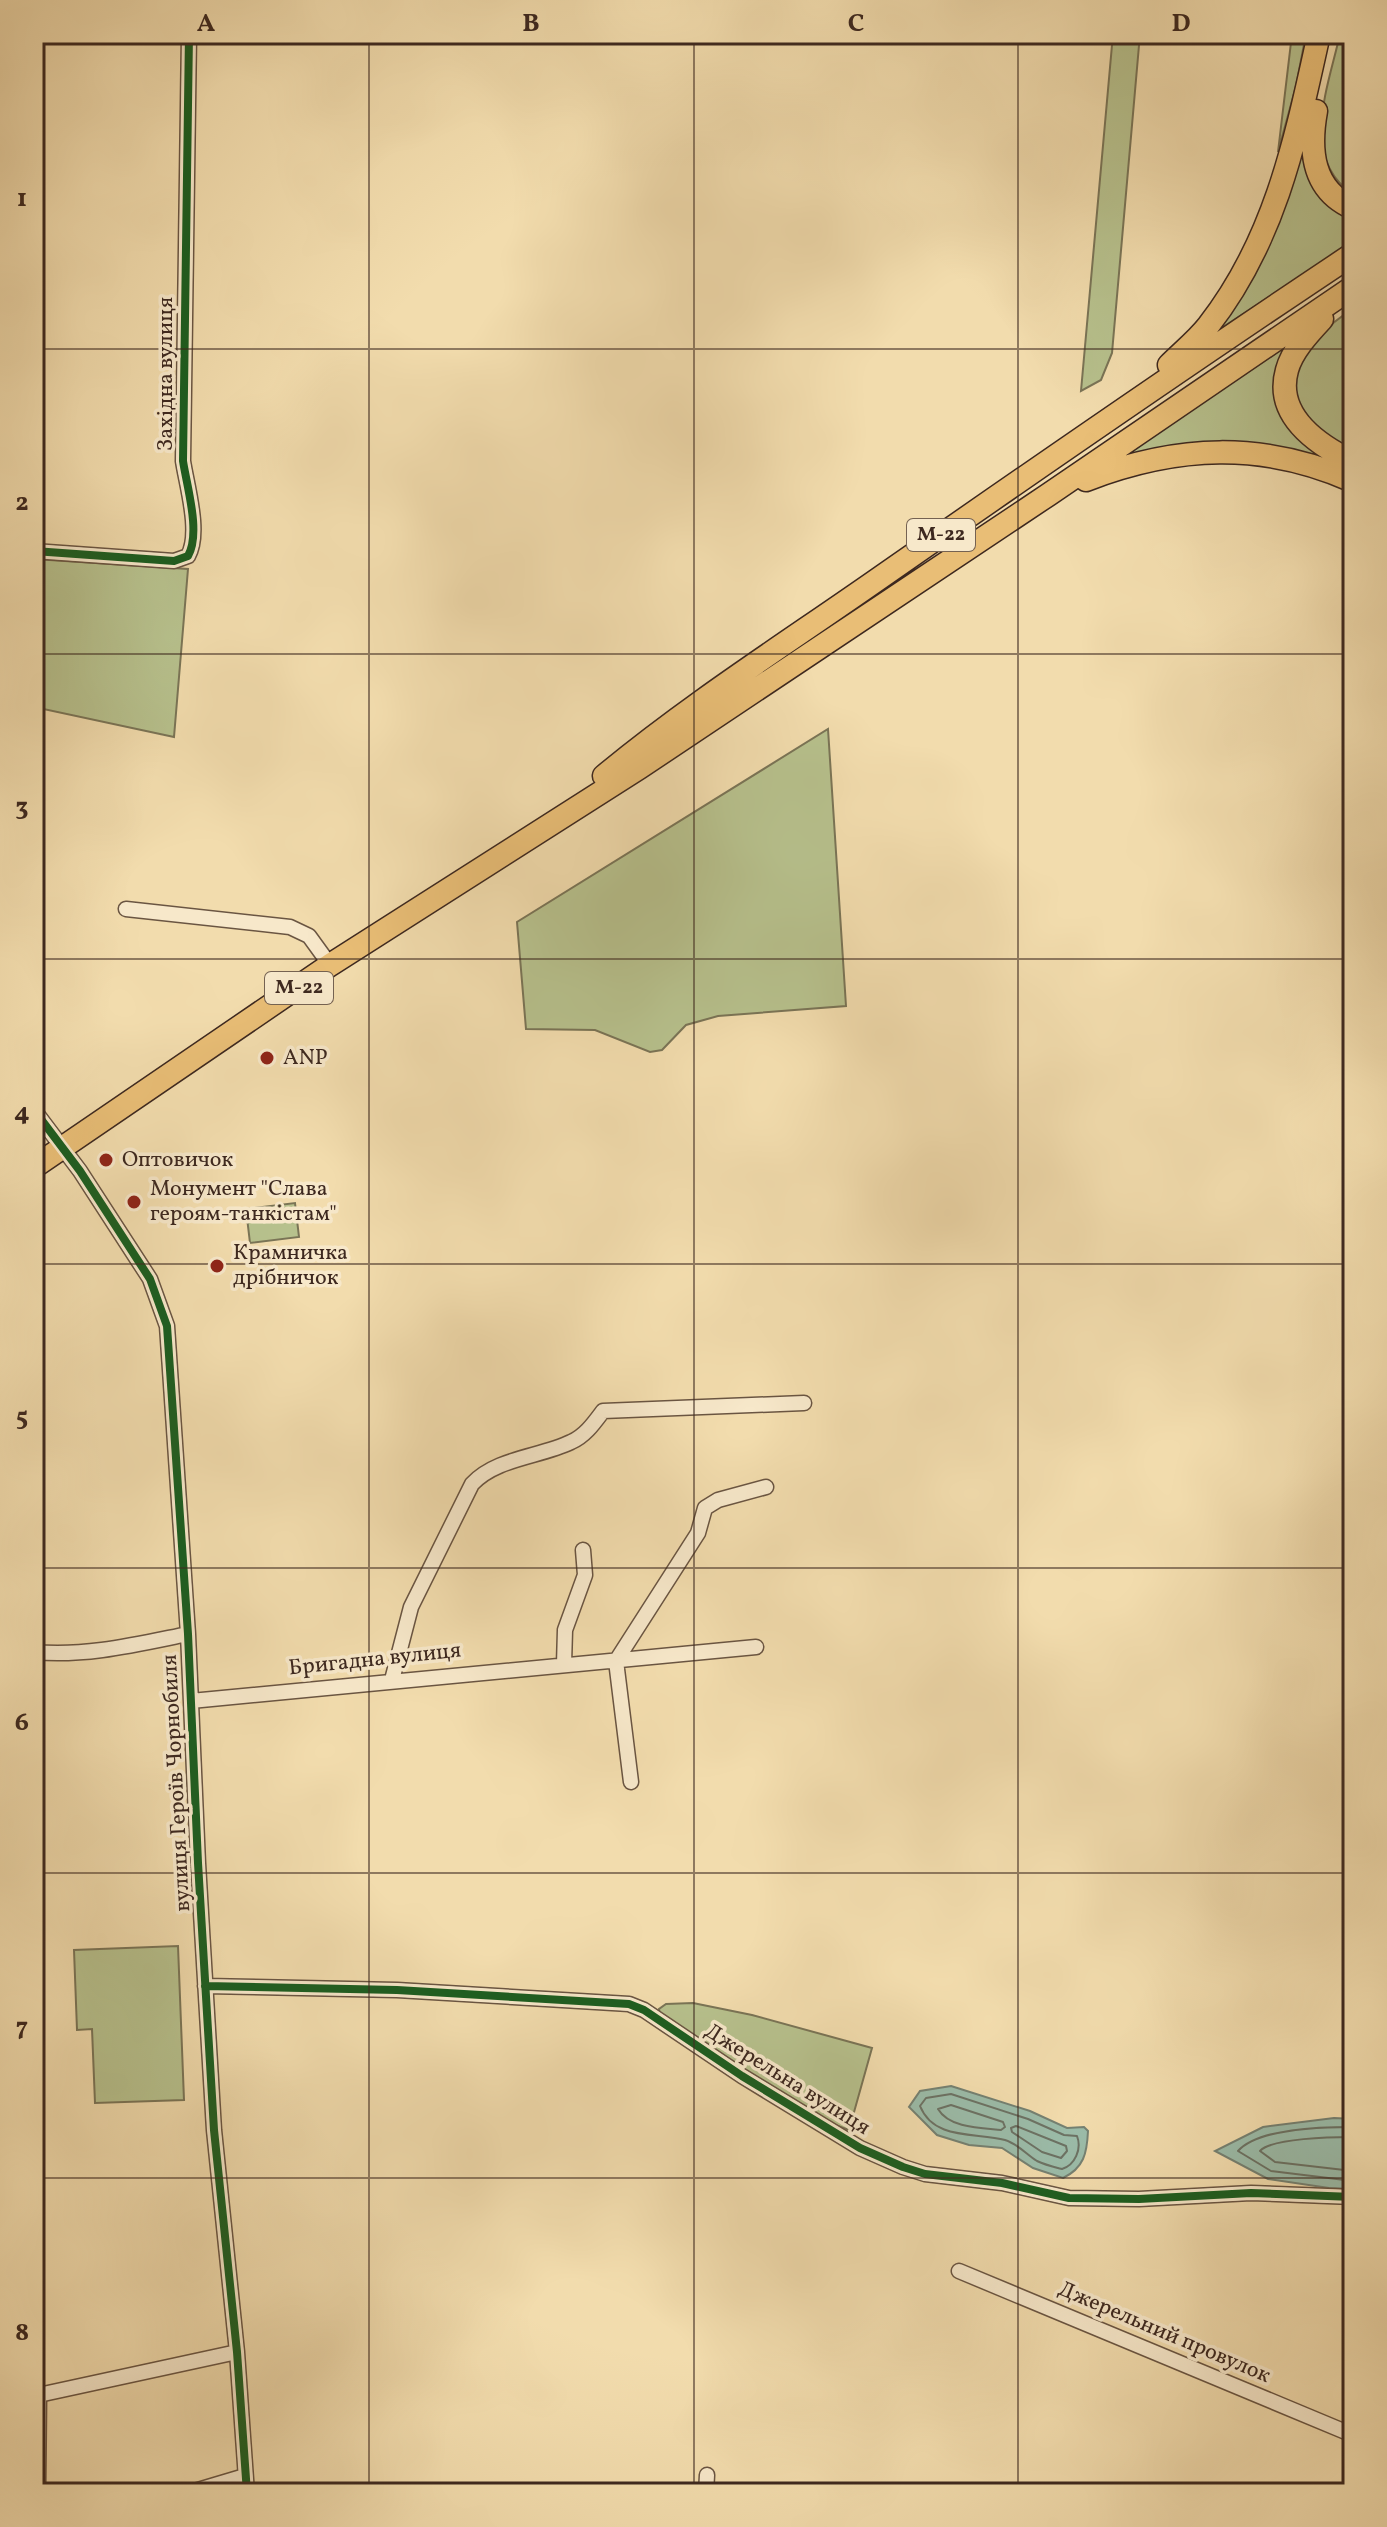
<svg xmlns="http://www.w3.org/2000/svg" width="1387" height="2527" viewBox="0 0 1387 2527" font-family="Vollkorn,serif">
<style>
.green{fill:#b7c18d;stroke:#7a7456;stroke-width:2}
.water{fill:#9bbca9;stroke:#758172;stroke-width:2}
.lines{fill:none;stroke-linecap:round;stroke-linejoin:round}
.shore{stroke:#6c7264;stroke-width:2}
.minor-casing{stroke:#6a5542;stroke-width:17}
.highway-casing{stroke:#3d281f;stroke-width:25}
.minor{stroke:#f7e8ca;stroke-width:14}
.highway{stroke:#e9be76;stroke-width:22}
.cycleway-casing{stroke:#f7e8ca;stroke-width:13}
.cycleway{stroke:#1b5e20;stroke-width:8}
.grid{fill:none;stroke:#3d281f;stroke-width:2;stroke-opacity:0.55}
.poi-dot{fill:#8f2418;stroke:#f7e8ca;stroke-width:3}
.labels{text-anchor:middle;dominant-baseline:central;stroke-width:7;stroke-linejoin:round;paint-order:stroke}
.shield{fill:#f7e8ca;stroke:#756252;stroke-width:2}
.shield-label{font-size:20px;font-weight:bold;fill:#3d281f}
.street-label{font-size:22px;fill:#3d281f;stroke:#f7e8ca}
.poi-label{font-size:22px;fill:#3d281f;stroke:#f7e8ca;text-anchor:start}
.neatline{fill:none;stroke:#3d281f;stroke-width:3}
.grid-label{font-size:26px;text-anchor:middle;font-weight:bold;fill:#3d281f}
</style>
<rect width="100%" height="100%" fill="#f2dcad"/>
<filter id="stains"><feTurbulence type="fractalNoise" baseFrequency=".0025" numOctaves="4"/><feColorMatrix values="0 0 0 0 .2 0 0 0 0 .09 0 0 0 0 .02 0 0 0 .5 -.17"/></filter>
<radialGradient id="worn" r=".72"><stop offset=".6" stop-color="#630" stop-opacity="0"/><stop offset="1" stop-color="#630" stop-opacity=".3"/></radialGradient>
<path class="green" d="M1113,34H1140L1112,353L1101,380L1081,391Z
M1292,34H1306L1296,86L1278,152Z
M1340,34H1353V194C1298,158 1329,85 1340,34Z
M1304,131L1353,212V242L1191,348L1213,325Z
M1353,308V453L1309,427L1292,393L1295,375L1316,336Z
M1285,347L1279,369L1331,459L1113,462Z
M34,559L188,569L174,737L34,707Z
M828,729L846,1006L718,1016L686,1025L662,1050L650,1052L595,1030L526,1029L517,922Z
M295,1203L299,1237L250,1243L246,1209Z
M178,1946L184,2100L95,2103L92,2029L77,2030L74,1950Z
M693,2003L752,2015L872,2048L849,2130L827,2122L660,2015L659,2009L666,2004Z"/>
<path class="water" d="M951,2086L1030,2111L1067,2128L1084,2127L1088,2131C1087,2153 1084,2168 1063,2178L1033,2168L1002,2148L969,2145L937,2135L909,2107L920,2091Z
M1334,2118L1353,2119V2189L1329,2188L1268,2179L1215,2151L1263,2127Z"/>
<g class="lines">
<path class="shore" d="M951,2094L1028,2119L1064,2135L1077,2136C1082,2149 1075,2165 1062,2169C1054,2167 1045,2165 1037,2161C1026,2154 1018,2144 1005,2140C977,2132 934,2141 920,2106L926,2098Z
M951,2105L1003,2122L1005,2127L1001,2130C981,2128 949,2128 938,2109Z
M1016,2126L1066,2146L1067,2151L1061,2158L1042,2152L1012,2132L1011,2128Z
M1353,2127C1322,2127 1259,2128 1238,2151L1271,2171L1353,2181
M1353,2137C1333,2137 1272,2138 1260,2151L1275,2162L1353,2171"/>
<g class="minor-casing">
<path id="minor" d="M34,551L174,561L188,556C201,533 187,487 183,461L189,34
M126,909L290,927L309,936L330,965
M34,1110L80,1171L150,1279L167,1326L188,1634L198,1863L214,2130L237,2352L247,2493
M34,1652C86,1657 138,1644 188,1634
M564,1664L565,1630L585,1575L583,1550
M392,1680L411,1607L472,1484C496,1458 540,1457 571,1442C585,1436 594,1423 603,1411L804,1403
M191,1701L756,1647
M631,1782L616,1661L698,1533L705,1508L718,1500L766,1487
M205,1986L397,1990L629,2004L644,2010L742,2076L860,2148L903,2167L925,2174L1002,2183L1069,2198L1139,2199L1251,2193L1353,2197
M959,2271L1353,2435
M34,2396L237,2352
M38,2493L39,2395
M188,2493L245,2476
M706,2493L707,2475"/>
</g>
<g class="highway-casing">
<path id="highway" d="M1316,111C1309,150 1312,190 1353,208
M1322,319C1309,333 1292,351 1287,370C1274,416 1318,445 1353,462
M1169,365C1182,352 1197,340 1208,326C1276,239 1296,138 1319,34
M1086,480C1177,445 1263,441 1353,481
M604,776C692,703 790,641 884,575C1039,467 1195,359 1353,254
M34,1167L330,965L639,768L1048,495L1353,287"/>
</g>
<use href="#minor" class="minor"/>
<use href="#highway" class="highway"/>
<g class="cycleway-casing">
<path id="cycleway" d="M34,551L174,561L188,556C201,533 187,487 183,461L189,34
M34,1110L80,1171L150,1279L167,1326L188,1634L198,1863L214,2130L237,2352L247,2493
M205,1986L397,1990L629,2004L644,2010L742,2076L860,2148L903,2167L925,2174L1002,2183L1069,2198L1139,2199L1251,2193L1353,2197"/>
</g>
<use href="#cycleway" class="cycleway"/>
</g>
<path class="grid" d="M369,34V2493M694,34V2493M1018,34V2493M34,349H1353M34,654H1353M34,959H1353M34,1264H1353M34,1568H1353M34,1873H1353M34,2178H1353"/>
<g class="poi-dot">
<circle cx="267" cy="1058" r="8"/>
<circle cx="106" cy="1160" r="8"/>
<circle cx="134" cy="1202" r="8"/>
<circle cx="217" cy="1266" r="8"/>
</g>
<g class="labels">
<g class="shield">
<rect x="907" y="519" width="68" height="32" rx="6"/>
<rect x="265" y="972" width="68" height="32" rx="6"/>
</g>
<g class="shield-label">
<text x="941" y="535">М-22</text>
<text x="299" y="988">М-22</text>
</g>
<g class="street-label">
<text transform="translate(166 374) rotate(-90)">Західна вулиця</text>
<text transform="translate(375 1660) rotate(-6)">Бригадна вулиця</text>
<text transform="translate(177 1783) rotate(-93)">вулиця Героїв Чорнобиля</text>
<text transform="translate(787 2080) rotate(32)">Джерельна вулиця</text>
<text transform="translate(1164 2333) rotate(23)">Джерельний провулок</text>
</g>
<g class="poi-label">
<text x="283" y="1058">ANP</text>
<text x="122" y="1160">Оптовичок</text>
<text x="150" y="1189">Монумент "Слава<tspan x="150" dy="25">героям-танкістам"</tspan></text>
<text x="233" y="1253">Крамничка<tspan x="233" dy="25">дрібничок</tspan></text>
</g>
</g>
<rect width="1387" height="2527" fill="none" stroke="#f2dcad" stroke-width="88"/>
<rect x="44" y="44" width="1299" height="2439" class="neatline"/>
<g class="grid-label">
<text x="206" y="31">A</text>
<text x="531" y="31">B</text>
<text x="856" y="31">C</text>
<text x="1181" y="31">D</text>
<text x="22" y="206">1</text>
<text x="22" y="510">2</text>
<text x="22" y="815">3</text>
<text x="22" y="1120">4</text>
<text x="22" y="1425">5</text>
<text x="22" y="1730">6</text>
<text x="22" y="2035">7</text>
<text x="22" y="2340">8</text>
</g>
<rect width="100%" height="100%" filter="url(#stains)"/>
<rect width="100%" height="100%" fill="url(#worn)"/>
</svg>
